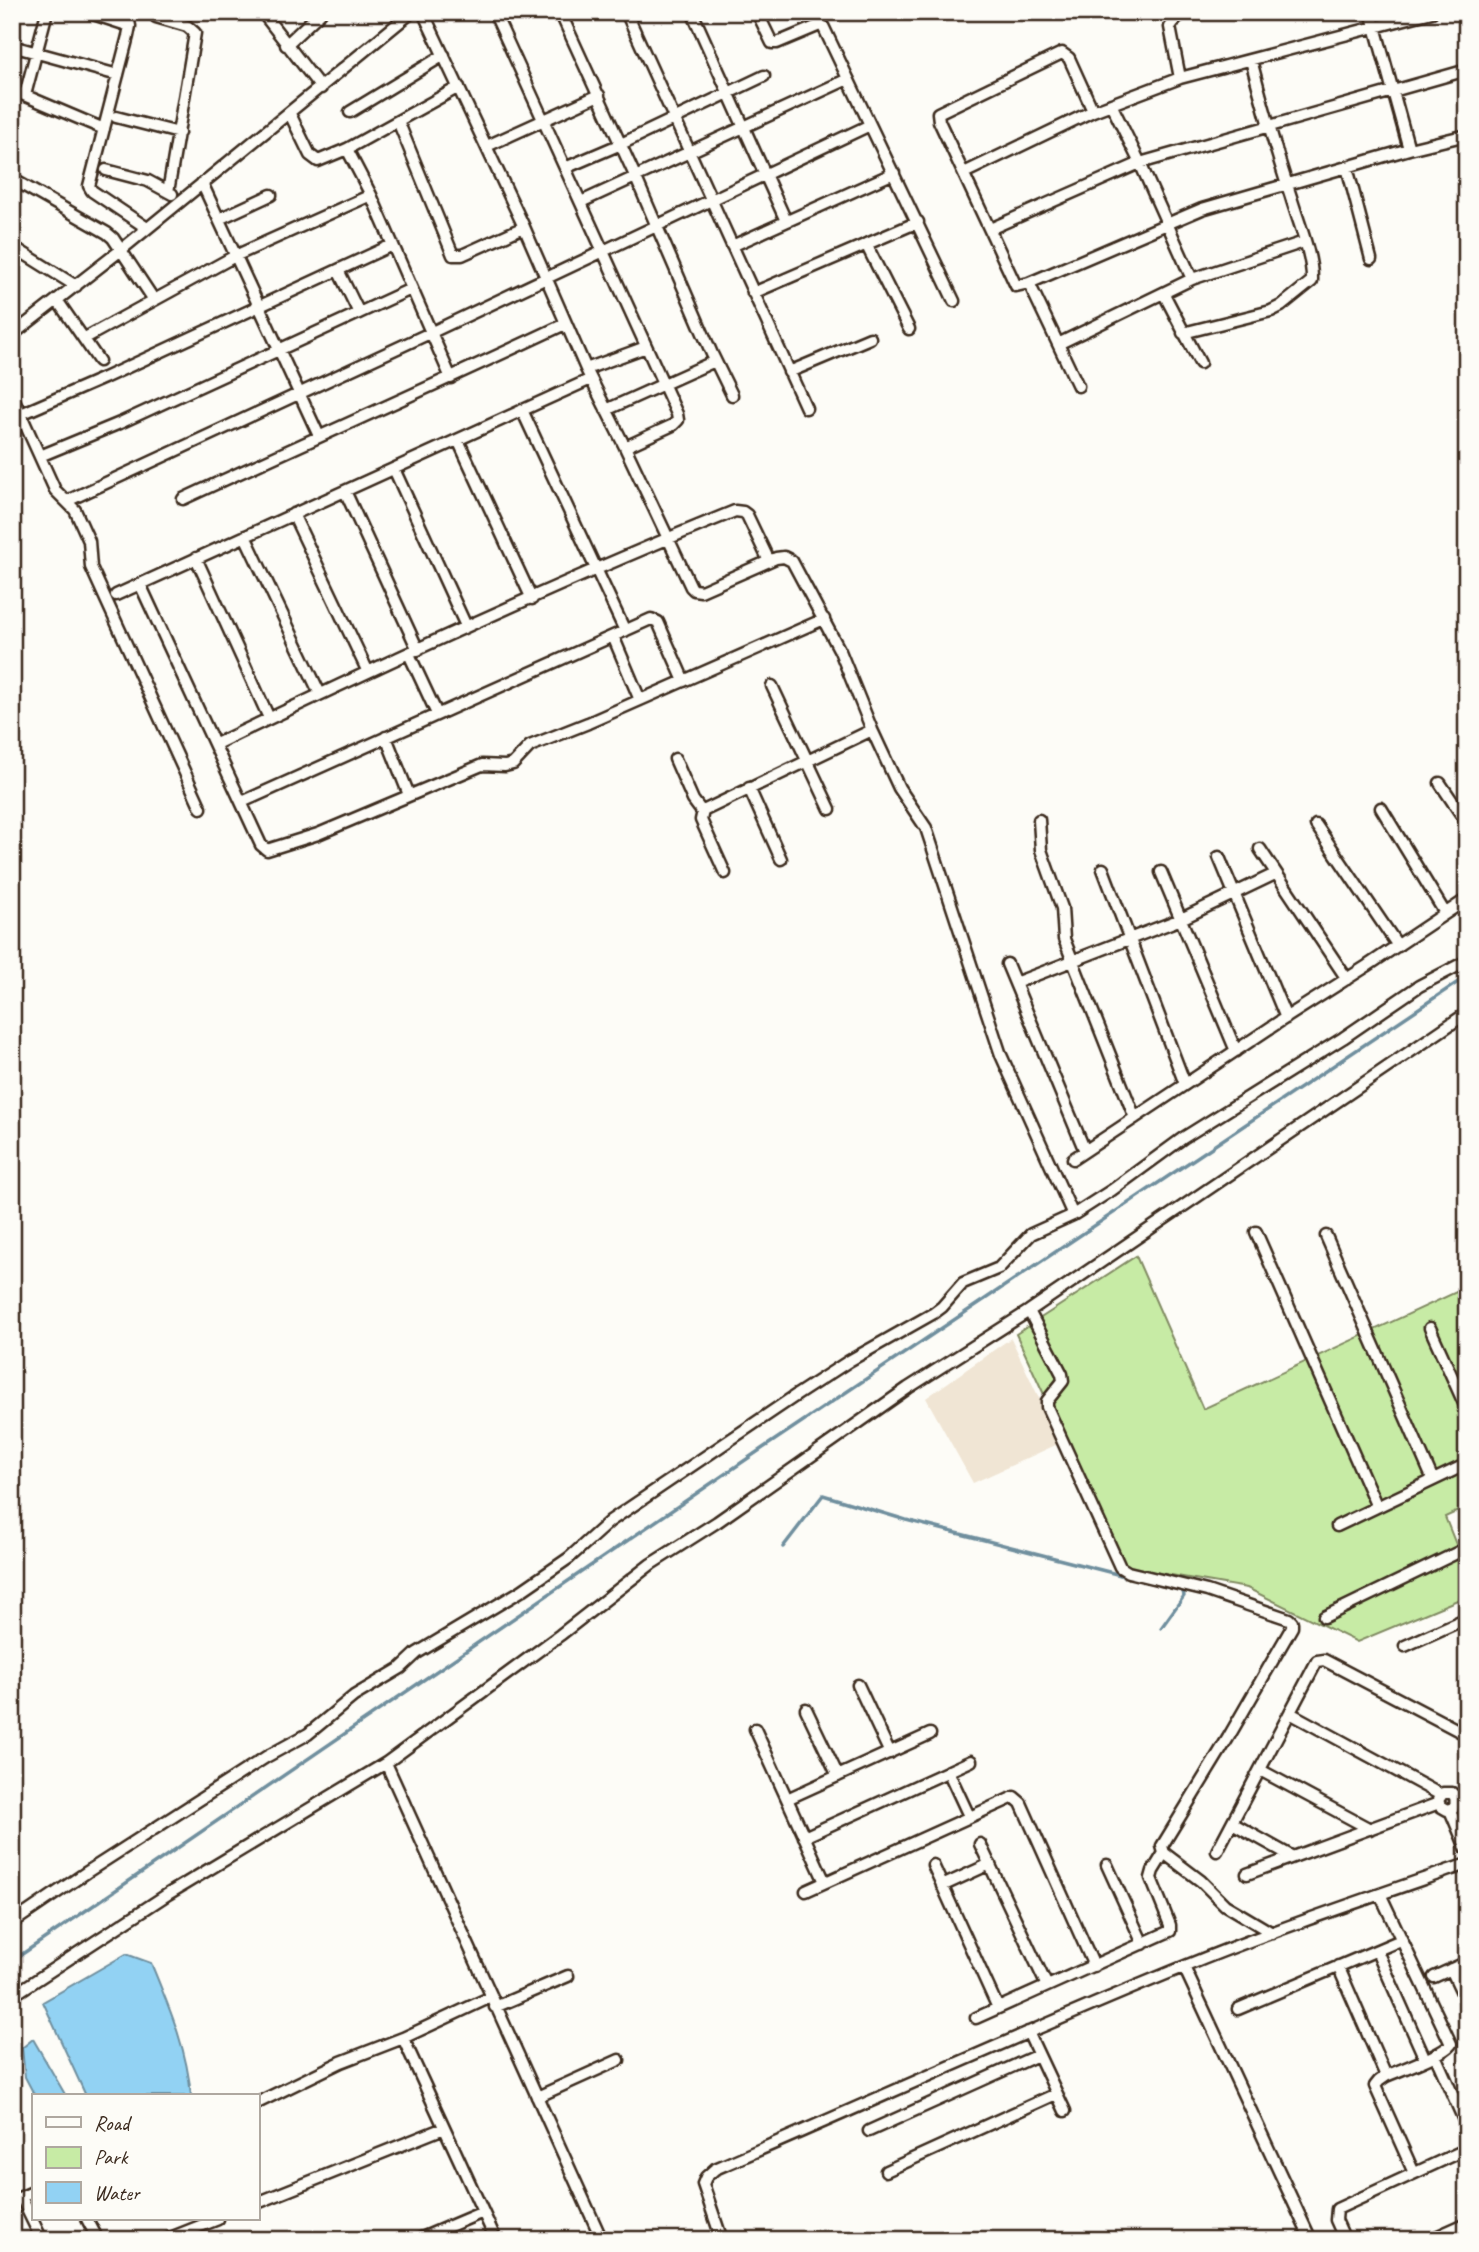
<svg xmlns="http://www.w3.org/2000/svg" width="1479" height="2252" viewBox="0 0 1479 2252" font-family="Caveat,sans-serif">
<style>
.built{fill:#f0e5d4}
.green{fill:#c7eba5;stroke:#818a62;stroke-width:2}
.water{fill:#92d2f3;stroke:#6f8f9e;stroke-width:2}
.lines{fill:none;stroke-linecap:round;stroke-linejoin:round}
.stream{stroke:#6f8f9e;stroke-width:3.5}
.street-casing{stroke:#3b2a1e;stroke-width:15}
.street{stroke:#fdfcf7;stroke-width:10}
</style>
<rect width="100%" height="100%" fill="#fdfcf7"/>
<filter id="ink" filterUnits="userSpaceOnUse"><feTurbulence type="fractalNoise" baseFrequency=".0143" numOctaves="2"/><feDisplacementMap in="SourceGraphic" scale="14" xChannelSelector="R" yChannelSelector="G"/><feConvolveMatrix kernelMatrix="1 2 1 2 8 2 1 2 1" color-interpolation-filters="sRGB"/></filter>
<g filter="url(#ink)">
<path class="built" d="M1011,1338L1060,1443L973,1483L926,1398Z"/>
<path class="green" d="M1136,1256L1203,1409L1467,1287V1507L1445,1517L1467,1572V1596L1357,1642L1247,1588L1124,1567L1016,1334Z"/>
<path class="water" d="M126,1954L151,1963C169,2007 187,2048 191,2096H86L43,2002Z
M33,2039L66,2096H35L25,2077L22,2048Z"/>
<g class="lines">
<path class="stream" d="M783,1547L823,1495L906,1520L1183,1591L1184,1596L1161,1628
M12,1961L763,1448L1467,976"/>
<g class="street-casing">
<path id="street" d="M87,12L130,26
M127,12L130,26L128,36L89,186L92,191L147,228
M262,12L321,88
M423,12L524,227L586,369L625,447L691,587L694,590L701,591L776,558L784,557L792,561L840,651L872,730L899,788L926,828L1001,1055L1073,1215
M494,12L677,414L678,420L673,425L625,447
M560,12L636,178L712,354L732,395
M626,12L806,408
M692,12L786,221
M757,12L772,43H777L820,25L823,26L954,301
M1371,12L1409,149
M129,17L140,12
M156,17L187,26L195,33L168,192
M286,45L321,12
M12,46L118,75
M1180,78L1170,27L1177,17L1187,12
M12,90L104,129
M25,95L47,12
M1111,104L1140,163L1192,279
M1093,111L1069,58L1062,53L938,113L939,121L1016,286L1029,283L1202,209L1409,149L1467,135
M350,112L444,55
M290,114L310,155L318,161L347,149L459,87
M116,117L179,133
M398,121L453,255H462L524,227
M487,146L599,95
M347,149L371,195L451,378
M1347,167L1371,259
M565,168L621,144L764,76
M106,170L148,181L172,194
M964,173L1093,111L1180,78L1432,12
M14,180L107,233L113,238L154,300
M202,183L319,436
M581,202L848,79
M219,219L271,195
M990,229L1140,163L1467,70
M866,244L909,329
M12,246L76,286
M732,246L894,173
M338,270L359,313
M1029,283L1078,386
M753,293L918,222
M1164,294L1200,363
M57,300L99,361
M1183,333L1271,311L1281,306L1312,281C1313,256 1298,221 1291,197C1276,152 1263,106 1251,60
M12,335L121,250L412,12
M85,338L235,256L371,195
M1058,344L1192,279L1304,242
M586,369L646,347
M789,372L870,338
M12,395L55,490L75,510L89,541L91,567L201,808
M522,410L625,631
M606,410L715,361
M21,414L104,378L392,245
M458,440L532,599
M40,456L120,423L411,289
M394,469L466,626
M345,491L418,650
M183,499C310,440 438,384 565,324
M67,501L430,333L870,125
M293,514L368,672
M245,536L320,694
M196,558L269,718
M140,584L261,845L267,850L318,834L482,765L505,766L513,764L530,746L588,723L824,619
M116,595L591,379
M613,636L640,700
M409,654L437,714
M772,686L830,809
M386,737L409,795
M216,744C387,662 559,582 735,511L743,512L747,515L769,561
M675,759L693,800L702,812
M1440,783L1467,823
M749,788L781,859
M242,802L651,619L658,622L684,681
M1381,808L1445,913
M1039,820L1041,850L1062,908L1064,939L1135,1118
M1316,825L1398,946
M1260,849L1347,979
M1219,857L1286,1018
M1103,869L1185,1084
M1161,872L1236,1051
M725,873L701,820L703,811L872,730
M1007,964L1085,1151
M1015,983L1181,919L1275,874
M1073,1159L1279,1022L1367,966L1467,899
M1256,1232L1377,1507
M1326,1236L1433,1480
M1029,1311L1062,1374L1063,1381L1047,1401V1407L1120,1567L1128,1572L1207,1591L1289,1619L1292,1622V1627L1228,1738L1162,1846L1164,1853L1201,1881L1225,1905L1272,1933
M1430,1328L1467,1410
M1337,1526L1467,1464
M1324,1617L1467,1548
M1405,1646L1467,1618
M858,1685L890,1753
M806,1709L838,1776
M1290,1713L1441,1795
M755,1729L825,1882
M386,1763L602,2240
M1260,1770L1370,1829
M948,1771L969,1816
M1455,1797L1456,1803L1453,1808L1447,1810L1440,1806L1438,1800L1443,1793H1452L1455,1797L1467,1793
M787,1799L930,1734
M1450,1810L1467,1850
M1232,1823L1293,1857
M804,1837L971,1761
M980,1844L1047,1986
M1217,1851L1317,1661L1324,1660L1467,1735
M933,1865L998,2008
M1107,1865L1143,1944
M1247,1874L1439,1803
M942,1886L990,1864
M806,1891L1014,1797L1021,1803L1094,1966
M1380,1894L1451,2044C1443,2055 1400,2070 1386,2076L1379,2081L1375,2086L1414,2173
M12,1923L87,1872L266,1757L308,1734L354,1696L401,1668L417,1653L521,1591L569,1558L610,1521L795,1396L849,1361L934,1313L942,1307L963,1283L999,1268L1031,1234L1073,1215L1112,1190L1183,1138L1343,1038L1419,986L1467,961
M1377,1951L1425,2059
M1338,1966L1386,2076
M1184,1967L1311,2240
M1451,1969L1467,2003
M1434,1977L1467,1962
M12,1996L168,1894L386,1763L560,1635L651,1564L717,1522L908,1388L1029,1311L1467,1013
M495,2007L568,1976
M1238,2009L1401,1940
M976,2018L1170,1931V1925L1151,1878L1153,1871L1164,1853
M1028,2032L1065,2111
M403,2038L496,2240
M1435,2055L1467,2127
M537,2097L619,2060
M257,2103L341,2062L403,2038L491,1997
M869,2131L1038,2055
M886,2171L1056,2094
M21,2197L42,2240
M12,2201L33,2192
M257,2203L444,2128
M87,2219L98,2240
M165,2240L218,2219
M417,2240L483,2212
M722,2240L703,2184L706,2177L715,2169C871,2102 1026,2031 1183,1967C1276,1929 1372,1897 1467,1864
M1345,2240L1336,2220L1337,2209L1467,2149
M1429,2240L1467,2223"/>
</g>
<use href="#street" class="street"/>
</g>
</g>
<rect width="1479" height="2252" fill="none" stroke="#fdfcf7" stroke-width="42"/>
<rect x="21" y="21" width="1437" height="2210" fill="none" stroke="#3b2a1e" stroke-width="2.5" filter="url(#ink)"/>
<rect x="32" y="2094" width="228" height="126" fill="#fdfcf7" stroke="#afa8a0" stroke-width="2"/>
<rect x="46" y="2117" width="35" height="10" fill="#fdfcf7" stroke="#afa8a0" stroke-width="2"/>
<text x="94" y="2130" font-size="21" fill="#3b2a1e">Road</text>
<rect x="46" y="2147" width="35" height="21" fill="#c7eba5" stroke="#afa8a0" stroke-width="2"/>
<text x="94" y="2164" font-size="21" fill="#3b2a1e">Park</text>
<rect x="46" y="2182" width="35" height="21" fill="#92d2f3" stroke="#afa8a0" stroke-width="2"/>
<text x="94" y="2200" font-size="21" fill="#3b2a1e">Water</text>
</svg>
